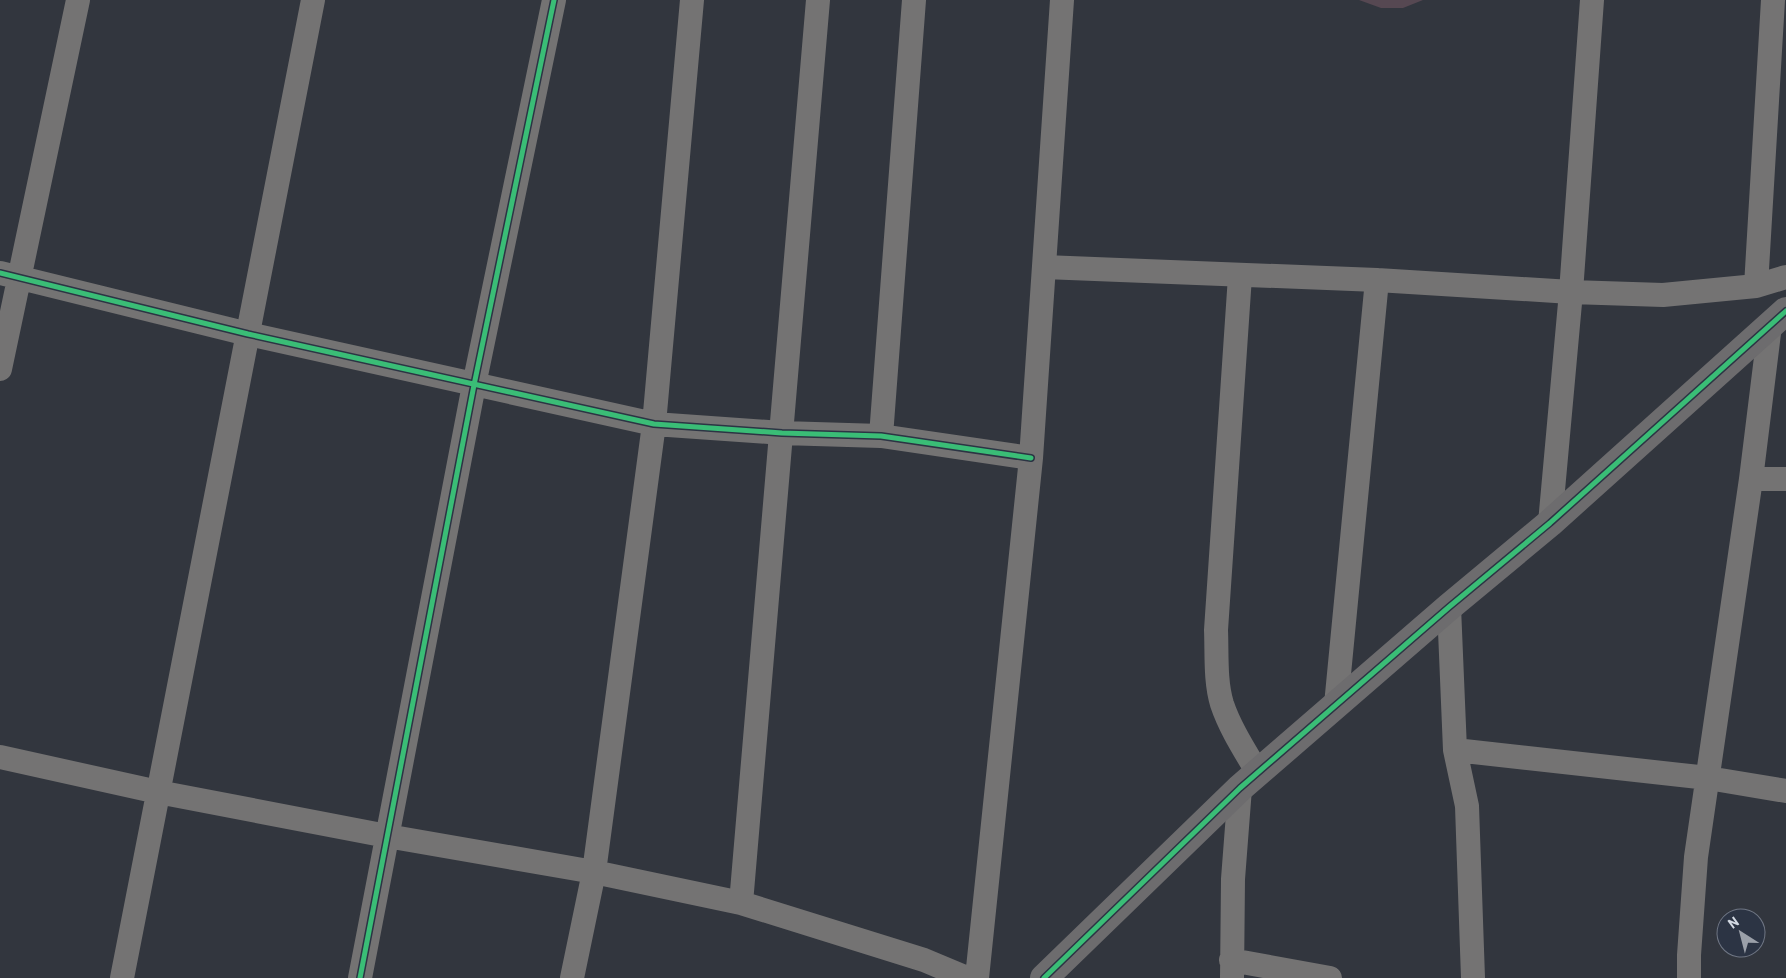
<svg xmlns="http://www.w3.org/2000/svg" width="1786" height="978" viewBox="0 0 1786 978" font-family="Barlow,sans-serif">
<style>
.building{fill:#564852}
.lines{fill:none;stroke-linecap:round;stroke-linejoin:round}
.street{stroke:#747373;stroke-width:24}
.secondary{stroke:#6d6c6e;stroke-width:28}
.cycleway-casing{stroke:#2c3444;stroke-width:8}
.cycleway{stroke:#3abd76;stroke-width:5}
</style>
<rect width="100%" height="100%" fill="#32363e"/>
<path class="building" d="M1359,0H1423L1403,8H1381Z"/>
<g class="lines">
<path class="street" d="M1044,267L1377,280L1571,292L1663,295L1756,286L1786,277
M0,273L248,334L654,424L782,433L881,436L1031,458
M1240,276L1216,630C1217,654 1215,681 1222,704C1230,728 1245,751 1258,773
M1756,286L1773,0
M0,369L78,0
M881,436L914,0
M1751,479H1786
M1550,523L1571,292L1592,0
M1449,607L1455,750L1467,806L1473,978
M1336,705L1377,280
M1455,750L1708,778L1786,791
M0,757L158,792L387,836L594,872L741,903L924,960L967,978
M741,903L818,0
M1231,960L1330,978
M122,978L313,0
M360,978L474,385L554,0
M572,978L594,872L654,424L692,0
M977,978L1031,458L1062,0
M1232,978L1233,879L1240,788
M1689,978V955L1696,857L1751,479L1770,325"/>
<path class="secondary" d="M1044,978L1240,788L1449,607L1550,523L1786,311"/>
<g class="cycleway-casing">
<path id="cycleway" d="M0,273L248,334L654,424L782,433L881,436L1031,458
M360,978L474,385L554,0
M1044,978L1240,788L1449,607L1550,523L1786,311"/>
</g>
<use href="#cycleway" class="cycleway"/>
</g>
<g transform="translate(1741 933) rotate(324)"><circle r="24" fill="#2c3444" stroke="#6f7684"/>
<path d="M0-4L9 19L0 12L-9 19Z" fill="#9ba0a9"/>
<text y="-8" font-size="14" font-weight="bold" text-anchor="middle" fill="#d3d9e3">N</text>
</g>
</svg>
